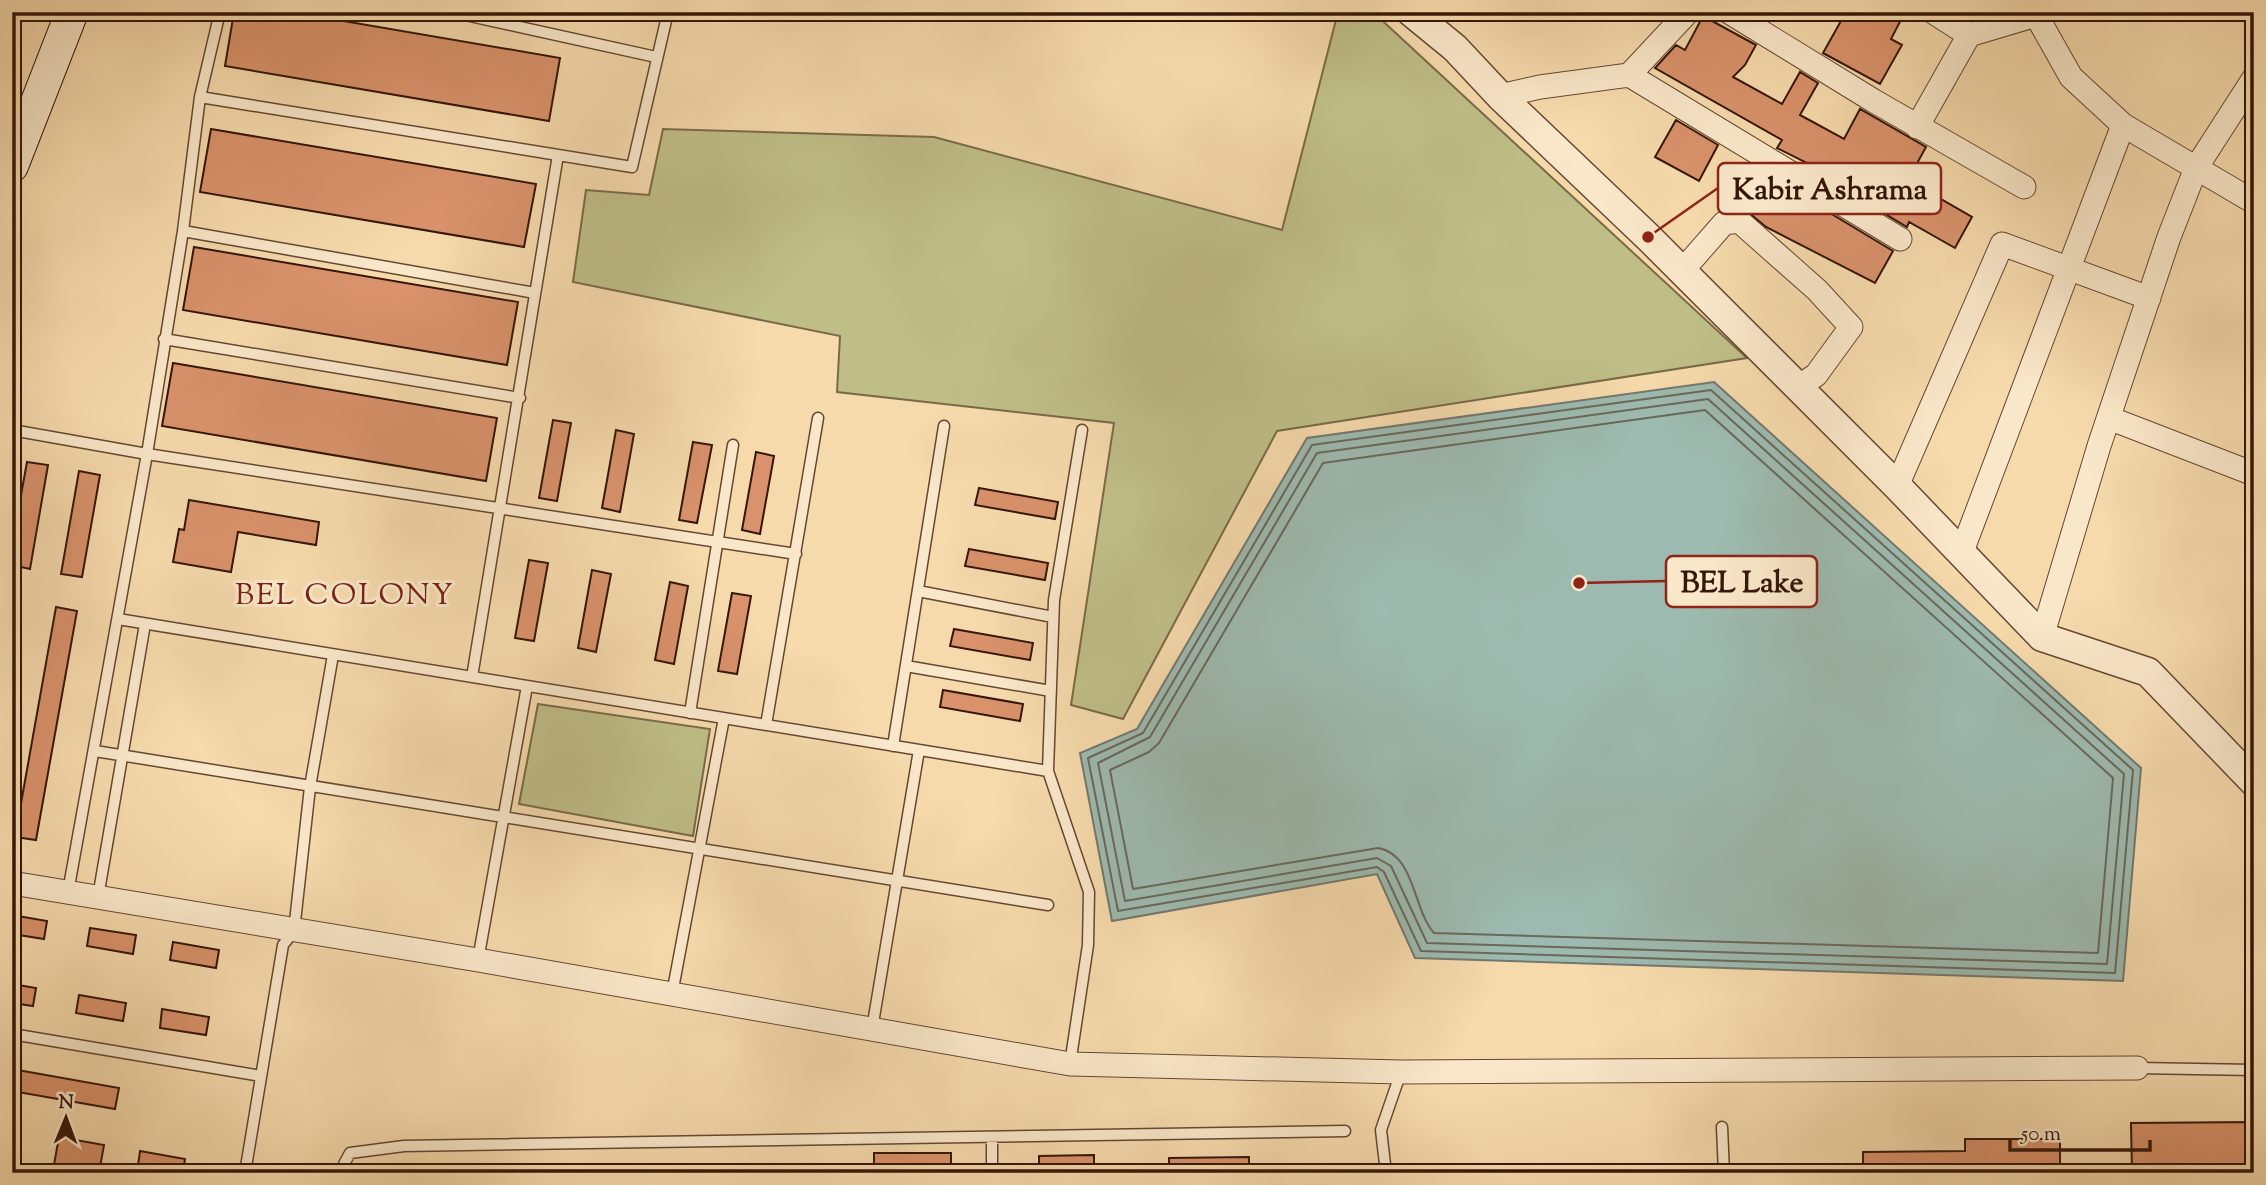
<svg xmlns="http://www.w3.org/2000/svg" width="2266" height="1185" viewBox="0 0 2266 1185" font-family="'Sorts Mill Goudy',serif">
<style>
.green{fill:#bfbe87;stroke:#7a6a48;stroke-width:2}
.water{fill:#9dbab0;stroke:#73786d;stroke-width:2}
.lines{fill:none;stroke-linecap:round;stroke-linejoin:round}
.shore{stroke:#69685c;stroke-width:2}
.building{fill:#d9926b;stroke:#351609;stroke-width:2}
.service-casing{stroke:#654732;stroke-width:13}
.minor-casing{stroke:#654732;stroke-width:25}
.tertiary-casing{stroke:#654732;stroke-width:31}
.secondary-casing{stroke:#351609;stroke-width:34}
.service{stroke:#f9e7c9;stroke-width:10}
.minor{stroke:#f9e7c9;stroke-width:23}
.tertiary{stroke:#f9e7c9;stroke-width:28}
.secondary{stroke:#f9e7c9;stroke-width:32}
.labels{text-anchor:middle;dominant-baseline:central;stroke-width:6;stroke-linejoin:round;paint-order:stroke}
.neighbourhood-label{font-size:30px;letter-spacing:2px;fill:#7a1f14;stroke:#f9e7c9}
.leader{fill:none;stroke:#8f2418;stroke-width:2.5}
.callout-dot{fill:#8f2418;stroke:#f9e7c9;stroke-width:2.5}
.callout{fill:#f9e7c9;stroke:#8f2418;stroke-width:2.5}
.callout-label{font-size:30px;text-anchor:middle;font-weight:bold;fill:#351609}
</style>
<rect width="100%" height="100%" fill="#f6daac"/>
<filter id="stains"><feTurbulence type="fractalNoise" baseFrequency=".00286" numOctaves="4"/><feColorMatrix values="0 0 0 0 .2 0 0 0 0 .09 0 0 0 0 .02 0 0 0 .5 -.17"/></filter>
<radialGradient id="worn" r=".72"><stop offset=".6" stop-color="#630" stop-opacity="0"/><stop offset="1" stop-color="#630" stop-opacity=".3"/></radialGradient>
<path class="green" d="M1338,12H1373L1747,358L1277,431L1123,719L1071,705L1114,423L837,392L840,336L573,282L586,190L649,195L663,129L934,137L1282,230Z
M538,704L710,729L693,836L519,804Z"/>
<path class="water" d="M1714,382L2141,768L2123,981L1415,958L1377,874L1112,921L1080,753L1137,729L1307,438Z"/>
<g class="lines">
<path class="shore" d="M1711,390L2133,770L2115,973L1421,951L1384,872L1377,867L1118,911L1088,758L1143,733L1312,445Z
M1708,399L2124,774L2107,964L1427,943L1391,866L1377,858L1125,901L1098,763L1150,737L1317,453Z
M1705,410L2113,778L2098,953L1434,933C1413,910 1415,854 1378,848L1133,889L1110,770L1149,752L1159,743L1323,463Z"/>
</g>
<path class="building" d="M234,12H291L560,58L549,121L225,66Z
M1846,12H1905L1891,39L1902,45L1880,84L1823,53Z
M1703,16L1756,45L1745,65L1733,77L1782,104L1800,72L1818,83L1800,115L1844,139L1860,109L1926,147L1908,180L1972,217L1955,248L1909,222L1907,227L1839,186L1841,180L1777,148L1782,140L1655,68L1676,45L1685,50Z
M1676,120L1718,145L1699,181L1655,157Z
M211,129L536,184L524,247L200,192Z
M1762,172L1893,251L1875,283L1766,227L1742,207Z
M194,247L518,302L507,365L183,310Z
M173,363L497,418L486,481L162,426Z
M553,420L571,423L557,501L539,498Z
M616,430L634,434L620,512L602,508Z
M693,442L712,445L697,523L679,520Z
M756,452L774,456L760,534L742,530Z
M27,462L48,465L30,569L12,565V545Z
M79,471L100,475L82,577L61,574Z
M979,488L1058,502L1055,519L975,505Z
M189,500L319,522L316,545L238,532L231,572L173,562L179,529L184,530Z
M969,549L1048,563L1045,580L965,566Z
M529,560L548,563L534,641L515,638Z
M592,570L611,574L596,652L578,648Z
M670,582L688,586L674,664L655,660Z
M732,593L751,596L737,674L718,671Z
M56,607L77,611L36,840L15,837Z
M954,629L1033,643L1030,660L950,646Z
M943,690L1023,704L1020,721L940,707Z
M12,915L47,921L44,939L12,934Z
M90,928L136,935L133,954L87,946Z
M173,942L219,950L216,968L170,960Z
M12,984L36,988L33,1006L12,1003Z
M79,995L126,1003L123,1021L76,1013Z
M162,1009L209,1017L206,1035L160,1028Z
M12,1069L119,1088L115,1109L12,1091Z
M2254,1122V1173H2132L2131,1123Z
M59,1137L104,1145L99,1173L53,1170Z
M1965,1139H2060V1173H1863V1152L1965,1151Z
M140,1151L185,1159L183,1173H137Z
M874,1153H951V1173H874Z
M1094,1155V1173H1039V1156Z
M1249,1157V1173H1169V1158Z"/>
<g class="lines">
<g class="service-casing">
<path id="service" d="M452,12L656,57
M200,97L632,167L668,12
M183,231L535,293
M164,339L520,398
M12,430L147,454L796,554
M918,591L1053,617
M118,619L1048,771
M906,666L1051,691
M472,677L558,155
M690,713L733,445
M766,725L818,418
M893,746L944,426
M95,751L1048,905
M68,892L147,454L183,231L200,97L220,12
M98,897L145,624
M478,960L527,686
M672,994L724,718
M872,1029L919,750
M12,1034L261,1076
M1070,1064L1088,945L1089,892L1048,771L1054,600L1082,430
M2137,1068L2254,1070
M1722,1127L1724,1173
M992,1137V1173
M245,1173L283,945L294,931L310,787L333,655
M344,1173V1164L350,1153L404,1146L1345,1131
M1386,1173L1381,1130L1401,1072"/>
</g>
<g class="minor-casing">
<path id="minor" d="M1729,12L1874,101L2024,187
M1933,12L1969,35
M1629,75L1900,239
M1500,96L1540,87L1629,75L1688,12
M2123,125L2254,202
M1917,127L1969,35L2036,15L2071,77L2123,125L1961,554
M1682,271L1724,223L1739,221L1817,290L1851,327L1816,375L1798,387
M2109,418L2254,474
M1897,486L2002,244L2149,298
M2042,637L2099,446L2169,237L2196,168L2254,78
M12,883L478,960L1070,1064L1401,1072L2137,1068"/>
</g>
<g class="tertiary-casing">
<path id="tertiary" d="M1411,12L1455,48L1500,96L1648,237L1897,486L2042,637L2148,672L2254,782"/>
</g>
<g class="secondary-casing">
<path id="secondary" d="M12,166L72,12"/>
</g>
<use href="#service" class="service"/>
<use href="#minor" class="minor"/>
<use href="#tertiary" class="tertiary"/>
<use href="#secondary" class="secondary"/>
</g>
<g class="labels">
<g class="neighbourhood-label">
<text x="345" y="596">BEL COLONY</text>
</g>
</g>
<path class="leader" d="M1648 237L1718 188M1579 583L1666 581"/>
<g class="callout-dot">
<circle cx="1648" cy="237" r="7"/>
<circle cx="1579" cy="583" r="7"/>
</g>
<g class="callout">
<rect x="1718" y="163" width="223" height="51" rx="7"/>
<rect x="1666" y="556" width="151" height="51" rx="7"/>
</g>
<g class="callout-label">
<text x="1830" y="199">Kabir Ashrama</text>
<text x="1742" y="592">BEL Lake</text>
</g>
<rect width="2266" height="1185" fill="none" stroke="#f6daac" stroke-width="42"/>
<rect x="14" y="14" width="2238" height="1157" fill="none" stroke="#351609" stroke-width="3.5"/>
<rect x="21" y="21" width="2224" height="1143" fill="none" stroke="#351609" stroke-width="2"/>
<g transform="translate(66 1118) rotate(1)" stroke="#f9e7c9" stroke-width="5" paint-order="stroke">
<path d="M0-5L12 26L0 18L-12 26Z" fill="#351609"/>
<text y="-10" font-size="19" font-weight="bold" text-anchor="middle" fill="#351609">N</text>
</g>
<path d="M2010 1140v10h140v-10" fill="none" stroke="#351609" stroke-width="3.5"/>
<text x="2021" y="1140" font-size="21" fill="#351609" stroke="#f9e7c9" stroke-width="5" paint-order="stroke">50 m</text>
<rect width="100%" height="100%" filter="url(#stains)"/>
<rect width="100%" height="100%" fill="url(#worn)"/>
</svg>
